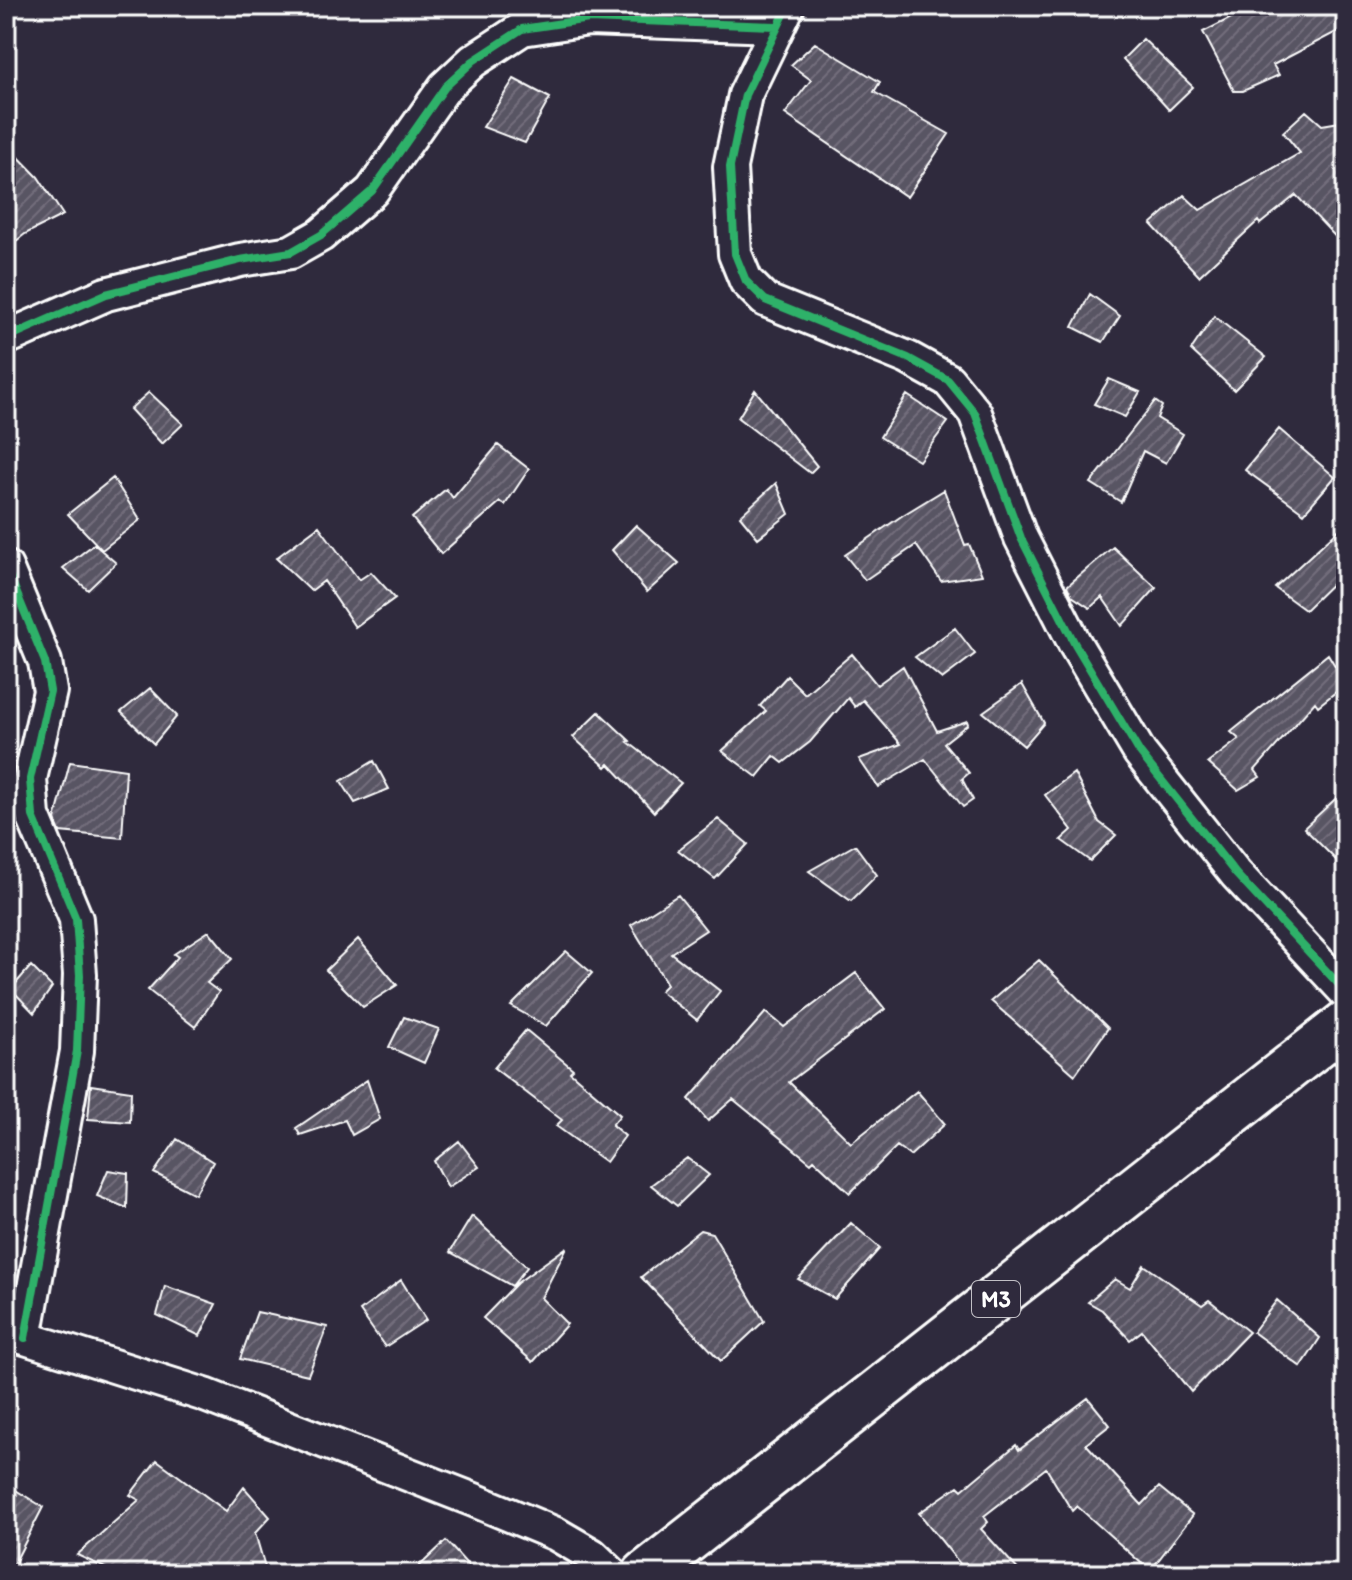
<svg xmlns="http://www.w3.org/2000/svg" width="1352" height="1580" viewBox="0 0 1352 1580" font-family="Itim,sans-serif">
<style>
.building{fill:url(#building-hatch);stroke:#fff;stroke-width:2}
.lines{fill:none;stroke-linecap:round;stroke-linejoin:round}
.minor-casing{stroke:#fff;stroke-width:38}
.primary-casing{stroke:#fff;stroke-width:50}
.minor{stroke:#2f2a3d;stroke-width:32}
.primary{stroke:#2f2a3d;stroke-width:44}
.cycleway-casing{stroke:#2f2a3d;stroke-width:13}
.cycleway{stroke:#2db169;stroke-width:8}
.labels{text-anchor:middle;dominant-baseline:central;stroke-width:8;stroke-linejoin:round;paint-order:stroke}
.shield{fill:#2f2a3d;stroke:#c1bfc5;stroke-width:2}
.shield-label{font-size:22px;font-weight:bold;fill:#fff}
</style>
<defs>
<pattern id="building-hatch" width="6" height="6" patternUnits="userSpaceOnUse" patternTransform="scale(2)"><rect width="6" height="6" fill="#595564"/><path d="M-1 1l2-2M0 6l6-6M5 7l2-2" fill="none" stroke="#726e7b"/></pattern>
</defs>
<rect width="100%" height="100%" fill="#2f2a3d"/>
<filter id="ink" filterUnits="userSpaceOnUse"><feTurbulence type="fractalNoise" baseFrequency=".0125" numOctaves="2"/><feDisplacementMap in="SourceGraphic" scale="16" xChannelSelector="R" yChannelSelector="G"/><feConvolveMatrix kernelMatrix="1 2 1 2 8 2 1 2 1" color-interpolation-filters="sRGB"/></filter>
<g filter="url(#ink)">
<path class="building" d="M1255,6H1346V27L1273,65L1279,75L1243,91H1234L1203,32Z
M1143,39L1193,87L1169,110L1123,59Z
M815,43L880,82L874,92L949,134L907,197L785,114L811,80L791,65Z
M514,79L550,98L525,143L483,127Z
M1306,111L1322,125L1346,121V248L1296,195L1260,224L1258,221L1199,276L1151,224L1184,195L1200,210L1300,153L1283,132Z
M6,144L38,177L63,215L25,234L6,249Z
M1090,294L1120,316L1103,342L1073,327Z
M1214,316L1266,357L1234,390L1191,350Z
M1109,379L1140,392L1125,417L1094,404Z
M755,390L817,466L810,473L738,418Z
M149,392L183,424L162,444L130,409Z
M907,395L948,422L919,461L880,437Z
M1155,401L1162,406L1157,418L1183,434L1166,463L1143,451L1121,502L1091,483Z
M1279,429L1335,477L1304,513L1245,470Z
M498,445L529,469L505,505L500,502L441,554L412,518L446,489L453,498Z
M113,478L140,520L102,550L68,514Z
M776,483L789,514L758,538L740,516Z
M944,490L965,545L969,544L982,575L941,581L916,545L865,580L845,555L903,515Z
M1346,523V570L1305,610L1275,588Z
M636,525L679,563L647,592L612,550Z
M319,526L359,580L371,572L395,598L355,627L324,581L311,591L276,558Z
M94,544L116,563L88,590L63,568Z
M1113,547L1156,588L1122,626L1102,597L1090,608L1072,596L1067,586Z
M955,628L975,654L942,679L915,657Z
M852,654L877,685L903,666L937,731L967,721L968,724L944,743L969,773L962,779L973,800L963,807L925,759L878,787L859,759L901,744L863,700L855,707L848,698L810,742L783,763L774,756L757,777L722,751L766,711L760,706L787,676L805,694Z
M1328,654L1346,684L1318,706L1315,702L1255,770L1260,777L1238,790L1208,763L1239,739L1231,732Z
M1022,684L1044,723L1024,746L983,712Z
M150,688L177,716L154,744L121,712Z
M599,712L630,741L628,742L681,783L654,812L609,764L606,767L573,737Z
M374,761L389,789L355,803L341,781Z
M70,762L126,770L122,838L60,832L55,820Z
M1074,773L1099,822L1116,835L1090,861L1061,840L1072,830L1045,795Z
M1346,789V870L1304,828Z
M718,819L748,844L715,879L678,850Z
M855,845L877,875L851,901L809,871Z
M678,895L706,930L671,953L720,991L697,1020L660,991L667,984L631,925Z
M209,931L232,959L207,983L219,992L195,1027L148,990L178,957L174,954Z
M358,939L397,985L363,1007L326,970Z
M566,951L592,973L546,1026L511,1006Z
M1039,960L1108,1028L1075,1075L991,1001Z
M31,966L52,987L34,1013L11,989Z
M856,973L885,1009L789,1082L851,1143L917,1091L945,1124L910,1156L897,1146L850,1193L814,1160L811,1163L733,1099L708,1121L689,1099L766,1012L784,1027Z
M404,1017L439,1029L424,1063L389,1047Z
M526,1030L573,1069L570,1072L620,1115L612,1125L625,1136L606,1162L556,1126L562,1120L494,1068Z
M367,1080L380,1119L352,1135L345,1120L300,1135L296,1128Z
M91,1085L131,1091L130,1122L88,1119Z
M177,1139L213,1162L195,1194L154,1173Z
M459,1141L479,1167L448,1187L434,1161Z
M687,1158L709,1175L677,1206L651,1185Z
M108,1170L128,1173L127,1208L97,1196Z
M472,1216L527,1267L512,1286L450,1252Z
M851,1223L880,1248L835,1299L798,1279Z
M700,1230L712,1233L764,1321L721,1361L641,1277Z
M567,1247L541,1298L567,1324L533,1362L483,1318L517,1283Z
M1144,1265L1202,1305L1209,1300L1249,1332L1191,1392L1142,1331L1130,1340L1102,1310L1088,1302L1115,1279L1130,1288Z
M401,1280L426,1320L385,1347L360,1311Z
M165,1286L216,1304L200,1336L157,1315Z
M1277,1300L1320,1338L1301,1367L1253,1332Z
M257,1312L327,1327L308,1375L240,1359Z
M1088,1398L1110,1425L1086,1444L1142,1505L1159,1487L1193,1515L1150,1571L1077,1506L1072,1511L1046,1468L984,1516L988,1522L981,1529L1022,1574H968L919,1513L958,1486L962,1490L1016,1445L1019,1450Z
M157,1460L226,1511L244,1487L270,1517L255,1533L267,1574H118L77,1555L139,1500L130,1495Z
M6,1484L43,1507L9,1574H6Z
M446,1541L476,1574H411Z"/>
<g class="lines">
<g class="minor-casing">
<path id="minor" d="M788,6L745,95L730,167L735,254L746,281L765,300L908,358L948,380L975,413L1021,538L1075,644L1140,753L1236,874L1346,992
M6,338L106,294L240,260L291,252L321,235L372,191L445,87L473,61L522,29L589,19L776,26
M6,567L45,662L50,691L30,779L33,816L76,919L80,975L77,1051L25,1338
M6,1332L205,1395L474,1500L556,1534L592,1555L612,1574"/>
</g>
<g class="primary-casing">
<path id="primary" d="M645,1574L1346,1023"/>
</g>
<use href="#minor" class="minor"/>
<use href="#primary" class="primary"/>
<g class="cycleway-casing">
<path id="cycleway" d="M788,6L745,95L730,167L735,254L746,281L765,300L908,358L948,380L975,413L1021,538L1075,644L1140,753L1236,874L1346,992
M6,338L106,294L240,260L291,252L321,235L372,191L445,87L473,61L522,29L589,19L776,26
M6,567L45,662L50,691L30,779L33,816L76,919L80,975L77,1051L25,1338"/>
</g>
<use href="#cycleway" class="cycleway"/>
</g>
</g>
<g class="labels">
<rect class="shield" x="972" y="1281" width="48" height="36" rx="6"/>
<g class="shield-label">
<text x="996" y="1299">M3</text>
</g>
</g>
<rect width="1352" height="1580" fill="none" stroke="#2f2a3d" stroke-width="32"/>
<rect x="16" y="16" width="1320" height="1548" fill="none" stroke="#fff" stroke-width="3" filter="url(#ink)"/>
</svg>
